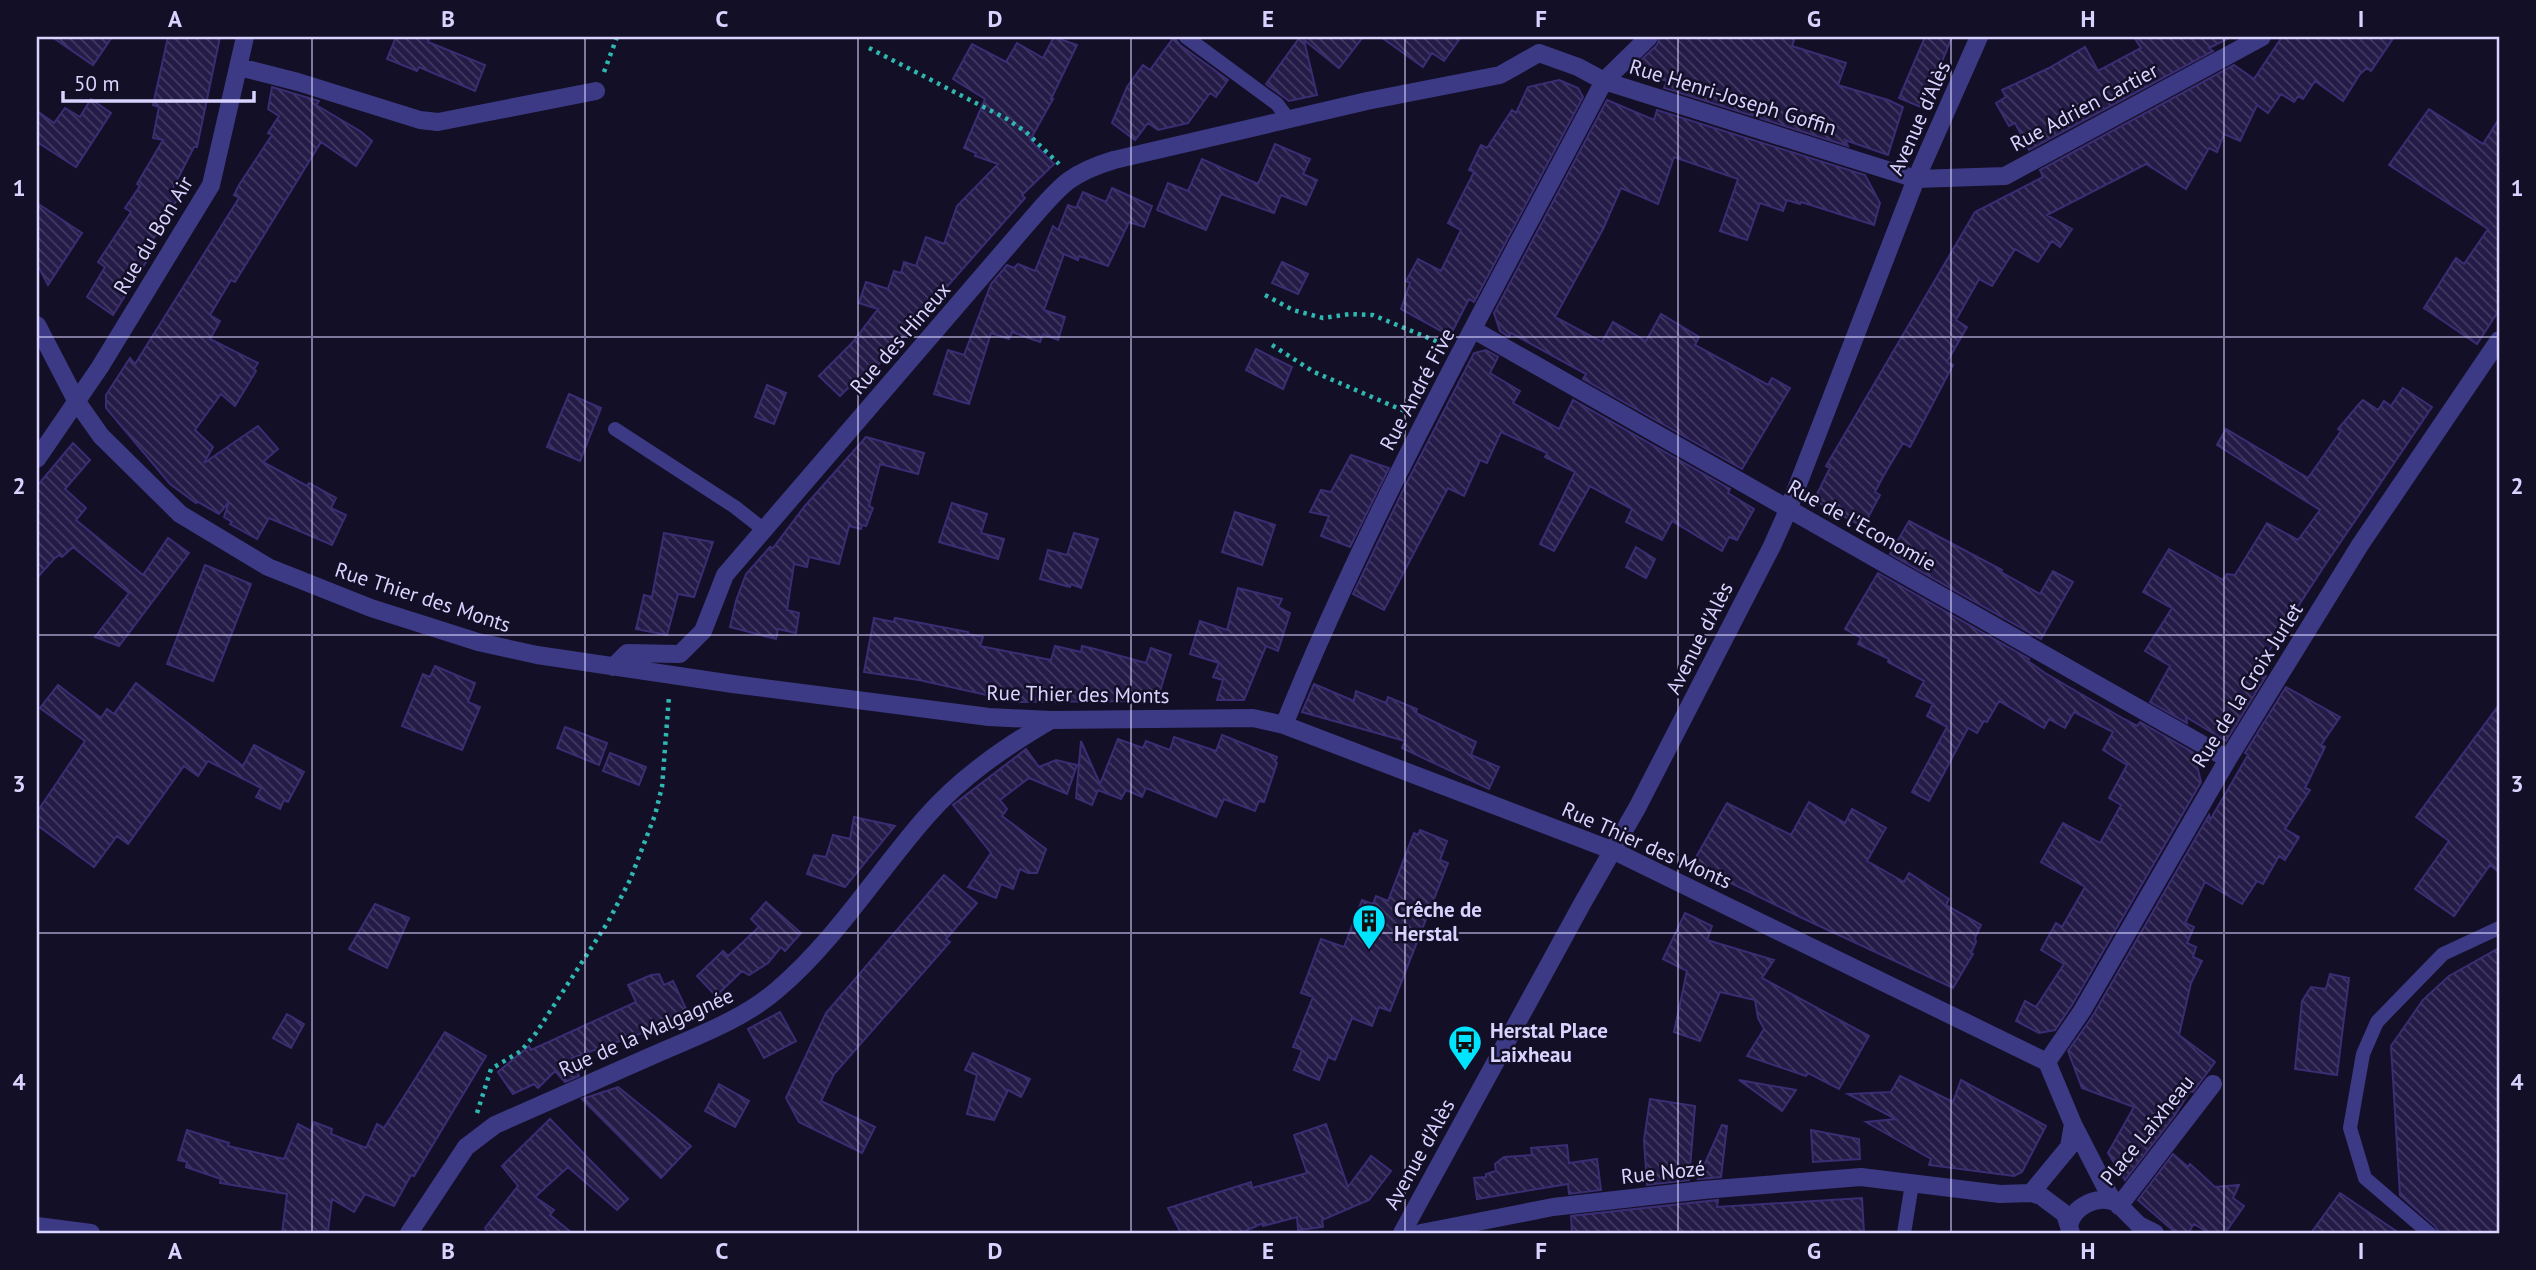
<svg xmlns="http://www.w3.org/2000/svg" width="2536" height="1270" viewBox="0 0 2536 1270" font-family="'PT Sans',sans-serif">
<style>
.building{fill:url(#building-back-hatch);stroke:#3b2d73;stroke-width:2}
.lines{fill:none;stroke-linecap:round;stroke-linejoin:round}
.path{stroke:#2fb8b0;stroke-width:4.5;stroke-dasharray:3.5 5;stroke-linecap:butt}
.service{stroke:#3d3a85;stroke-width:14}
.minor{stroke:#3d3a85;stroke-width:18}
.tertiary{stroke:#3d3a85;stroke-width:18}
.grid{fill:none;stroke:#d9d4ff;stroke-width:2;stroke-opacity:0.55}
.labels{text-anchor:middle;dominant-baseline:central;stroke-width:5;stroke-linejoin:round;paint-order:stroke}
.street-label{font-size:21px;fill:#d9d4ff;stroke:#130f26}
.poi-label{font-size:21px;font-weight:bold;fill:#d9d4ff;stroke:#130f26;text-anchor:start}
.neatline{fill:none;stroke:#d9d4ff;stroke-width:2.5}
.grid-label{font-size:23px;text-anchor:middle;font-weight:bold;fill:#d9d4ff}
</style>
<defs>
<pattern id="building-back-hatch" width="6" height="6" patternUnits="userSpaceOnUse" patternTransform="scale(1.75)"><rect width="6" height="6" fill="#241b47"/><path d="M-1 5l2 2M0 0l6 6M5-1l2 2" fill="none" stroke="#433b63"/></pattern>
</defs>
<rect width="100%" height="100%" fill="#130f26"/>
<path class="building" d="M52,37H112L93,65Z
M168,37H220L197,147H194L173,188L181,193L151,243L156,246L113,315L87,297L105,267L98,262L131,212L125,208L140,186L137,184L163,140L153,138L159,107L153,105Z
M396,37H430L428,42L485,65L475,91L419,67L417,71L387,59Z
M1054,37L1077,45L1051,99H1053L1030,140L1054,164L1022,195L1025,198L857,389L852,384L840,396L819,376L852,343L878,309L859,303L866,282L888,289L894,271L901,273L904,262L916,266L926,237L944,244L957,206L998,164L975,156L976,153L964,148L985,99L953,79L972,44L1006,62L1017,43L1043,58Z
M1174,37L1180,45L1228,80L1216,97L1210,93L1188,123L1158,130L1148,123L1135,140L1112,123L1127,87L1143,65L1150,70Z
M1300,37H1363L1339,68L1304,40L1317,95L1289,101L1266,84Z
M1381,37H1461L1444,61L1432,53L1423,67Z
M1660,37H1795L1792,46L1846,63L1838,85L1888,100L1903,107L1888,155L1845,140L1848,146L1664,88L1667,81L1631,70L1642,63L1641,60L1657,45Z
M1925,37H1952L1923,108L1899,98Z
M2134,37H2231L2209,48L2213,51L2029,150L2015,123L2009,126L1996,103L2006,97L2002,90L2049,68L2085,47L2098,71L2141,48Z
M2282,37H2394L2371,71L2367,68L2360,74L2343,101L2315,81L2303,99L2298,96L2294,102L2281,94L2268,113L2257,105L2240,141L2224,134L2217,152L2209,148L2186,189L2146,164L2047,215L2072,229L2060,247L2052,241L2038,262L2015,249L1992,286L1979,279L1956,320L1967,327L1947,362L1953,365L1910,447L1903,443L1884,475L1875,492L1880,495L1863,527L1814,500L1830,468L1826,466L1975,212L2043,177L2040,170L2234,65L2254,79Z
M1559,80L1578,88L1583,97L1474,302L1469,299L1450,336L1401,309L1410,283L1406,281L1418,259L1441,271L1461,230L1448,223L1474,172L1469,170L1481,145L1487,148L1512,110L1516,113L1528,87Z
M272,87L319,101L316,105L360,131L372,141L356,166L321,142L235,282L231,280L210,315L220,321L210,339L258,363L254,369L256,371L235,406L221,394L195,430L213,447L204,463L258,426L278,449L263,462L307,486L309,483L336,498L331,508L346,515L332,545L269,518L257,539L230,524L232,522L224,517L229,502L219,514L198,502L196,503L170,484L106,408V395L130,358L135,364L239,198L234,195L239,185L272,135L268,133L279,116L268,109Z
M91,99L111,113L76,167L37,142V111L54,123L65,108L80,117Z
M1607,100L1654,120L1657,110L1865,175L1880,203L1874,225L1801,202L1800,204L1787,200L1783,211L1760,203L1747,240L1720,231L1738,179L1674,157L1658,204L1621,188L1603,229L1555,317L1602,342L1613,322L1646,341L1661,314L1699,337L1695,345L1768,385L1772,378L1790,388L1742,469L1583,379L1586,374L1511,333L1509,337L1500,331L1494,313Z
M2429,109L2483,144L2499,119V310L2477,344L2424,308L2456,258L2464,264L2488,229L2389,165Z
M1275,144L1310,159L1303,174L1317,180L1306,205L1281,195L1274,213L1221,194L1206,230L1157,210L1168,183L1188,191L1202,159L1258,184Z
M1112,188L1152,206L1144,227L1129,222L1108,266L1079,256L1078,260L1064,254L1044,310L1065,317L1058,340L1043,334L1040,342L1012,332L1009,339L991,333L969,404L934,394L948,350L964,355L991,284L1007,265L1014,268L1018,264L1035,271L1053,226L1058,230L1068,205L1076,208L1083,192L1106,202Z
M37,203L82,233L48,285L37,264Z
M1282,262L1308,274L1298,294L1272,283Z
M1256,349L1292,367L1283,389L1246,370Z
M1486,350L1498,357L1490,373L1520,391L1513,403L1559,429L1573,400L1730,489L1728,493L1754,509L1737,540L1729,537L1722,551L1672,521L1662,540L1626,522L1632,509L1590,486L1554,551L1540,544L1575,472L1545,457L1547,453L1501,432L1487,463L1480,460L1464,496L1448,488L1384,610L1353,594L1406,484L1474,353Z
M767,385L786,393L774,424L755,417Z
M2403,388L2432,407L2323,568L2256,671L2266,676L2226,741L2186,717L2187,723L2150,702L2170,666L2145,651L2172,608L2143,592L2169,549L2223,580L2227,574L2235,575L2267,523L2298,540L2320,510L2217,445L2226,429L2308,478L2341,431L2338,429L2359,404L2363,400L2378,410L2384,401L2391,406Z
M569,394L601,408L580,461L547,447Z
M866,437L924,453L918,474L880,464L869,506L873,508L866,526L862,525L861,529L849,526L839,564L809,557L807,567L794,564L787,610L799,613L796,633L778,629L776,639L730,627L736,601L746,574L770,547L773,548L804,507Z
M73,443L90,460L65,489L86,508L76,520L143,575L168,538L189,553L119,646L95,637L129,593L73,547L62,557L59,555L54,559L37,578V486Z
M1351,455L1389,468L1350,547L1321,536L1329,516L1310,512L1321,490L1331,492Z
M952,503L987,514L981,533L1004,539L998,559L939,542Z
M1235,512L1275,525L1262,565L1222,552Z
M1909,521L2002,570L2001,572L2040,594L2053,571L2073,582L2041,639L1890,554Z
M664,533L713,542L694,597L678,594L667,635L636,629L644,595L652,597Z
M1074,533L1098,539L1081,588L1071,584L1070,587L1040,579L1048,550L1067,555Z
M1636,547L1655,559L1646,578L1626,567Z
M205,565L251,584L213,681L167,664Z
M1878,573L2029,659L2028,661L2045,673L2124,719L2137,726L2140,722L2194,753L2201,782L2072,1005L2055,1030L2039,1033L2016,1021L2025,1001L2036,1007L2064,964L2041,950L2056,923L2062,927L2085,887L2041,862L2063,823L2100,843L2121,805L2109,798L2127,765L2103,750L2113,732L2074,712L2065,728L2049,719L2044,728L1999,701L1987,722L1984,721L1977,733L1968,728L1929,801L1912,792L1947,727L1927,716L1933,704L1916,696L1924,681L1888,662L1889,659L1858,644L1861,638L1845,629Z
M1238,588L1282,599L1278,607L1290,613L1278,651L1266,646L1244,700H1217L1223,680L1213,677L1219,663L1190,654L1200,621L1227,630Z
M874,618L894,622L895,618L968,632V634L983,637L980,646L1051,660L1055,646L1081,652L1082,646L1095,649L1146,663L1151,648L1171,655L1157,701L1018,702L919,680L864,672Z
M435,666L475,683L468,702L480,707L462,750L402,726L423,674L430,677Z
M136,683L243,766L254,745L304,772L288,802L284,800L280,809L256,797L261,788L208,761L198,776L184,766L128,844L117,836L94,867L37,825V812L85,741L40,708L58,685L101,718L107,709L114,714Z
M1314,684L1354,701L1356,691L1386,703L1388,697L1417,709L1416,713L1476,742L1471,755L1499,767L1489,789L1402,748L1405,741L1302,712Z
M2286,687L2340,717L2321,745L2325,747L2305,788L2310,790L2285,829L2299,837L2285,860L2279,856L2263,884L2257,881L2242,904L2205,882L2185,923L2194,927L2187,943L2196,947L2193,957L2202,961L2191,983L2179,1035L2215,1062L2193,1092L2190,1091L2175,1115L2125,1180L2108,1153L2134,1107L2082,1088L2068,1051L2092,1017L2209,815L2210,820L2248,755L2245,753Z
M2499,705V872L2490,865L2454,916L2415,889L2449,841L2416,817Z
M565,727L607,743L599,765L557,748Z
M1222,735L1277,757L1275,762L1277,763L1264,802L1259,801L1255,811L1224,799L1216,817L1146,788L1142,797L1126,790L1121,799L1098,790L1092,805L1076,798L1081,741L1100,784L1118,739L1143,748L1146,741L1170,750L1174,737L1216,751Z
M1026,749L1039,767L1056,760L1077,765L1067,794L1029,778L1000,800L1007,809L1002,816L1046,849L1037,873H1028L1020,869L1013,889L1001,884L996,898L968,887L991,853L953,805Z
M610,753L646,767L639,785L603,771Z
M1809,802L1845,823L1852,809L1886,828L1867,861L1904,882L1909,873L1949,899L1946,905L1981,925L1975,938L1976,942L1971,953L1973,954L1953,988L1800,917L1692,864L1727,803L1791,835Z
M854,817L895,826L845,887L807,874L814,855L826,857L833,835L850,839Z
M1420,830L1447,841L1440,860L1448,863L1390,1011L1379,1007L1372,1026L1352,1018L1335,1060L1328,1057L1319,1080L1294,1070L1302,1050L1293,1047L1313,997L1301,993L1321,939L1344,947L1362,900L1373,904L1376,896L1388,901L1414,833L1418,835Z
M944,875L977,903L946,939L950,942L834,1074L821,1101L875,1127L862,1153L799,1122L786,1098L826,1013Z
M766,902L801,933L785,951L781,947L768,963L749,975L742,971L716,996L697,976L723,951L728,956L759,927L751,919Z
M375,904L409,918L387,968L349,949Z
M1685,913L1712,926L1707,940L1774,960L1762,978L1869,1036L1839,1089L1808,1073L1806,1076L1747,1056L1764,1029L1758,1018L1755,1000L1720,992L1700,1041L1674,1032L1687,971L1663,959Z
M2499,948V1233H2438L2435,1226L2400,1195L2391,1046L2423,1000L2449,976Z
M659,974L664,985L673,981L688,1013L656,1028L572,1058L579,1076L565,1082L555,1071L538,1088L534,1084L513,1094L498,1072L529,1046L531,1050L636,1002L628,985L651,975Z
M2330,974L2349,978L2337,1075L2295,1069L2302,1001L2311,987L2326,989Z
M780,1012L796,1041L764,1058L748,1029Z
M287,1014L304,1024L291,1048L273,1038Z
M445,1032L486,1056L414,1176L411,1175L394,1206L365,1194L354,1212L332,1199L328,1231L282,1233L287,1194L220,1183L221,1179L186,1167L187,1162L178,1160L187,1130L229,1143L228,1146L284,1159L298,1124L311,1131L314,1122L332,1129L331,1134L366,1148L377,1124L384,1128Z
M973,1053L1030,1079L1021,1097L1008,1090L994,1120L967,1114L977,1075L965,1070Z
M1900,1076L1953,1102L1961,1080L2046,1126L2022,1172L2014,1176L1929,1165L1931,1159L1866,1122L1896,1119L1848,1094L1891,1092Z
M1739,1080L1796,1090L1782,1111Z
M719,1084L749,1101L735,1127L705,1111Z
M618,1087L691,1146L661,1178L582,1099Z
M1650,1099L1695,1106L1689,1180L1647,1185L1644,1140Z
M550,1119L628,1199L617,1210L568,1167L535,1197L554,1210L550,1215L572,1233H489L485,1228L518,1186L502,1166Z
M1326,1124L1348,1187L1371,1156L1391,1171L1369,1200L1322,1220L1323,1227L1298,1230L1297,1217L1263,1226V1223L1241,1233H1181L1168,1208L1251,1182L1252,1188L1307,1173L1294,1135Z
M1722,1125L1727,1126L1721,1177L1698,1179Z
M1811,1130L1859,1139L1860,1159L1813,1162Z
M1567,1145L1569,1163L1597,1159L1601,1190L1569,1194L1568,1184L1477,1199L1474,1178L1486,1177V1174L1496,1171L1495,1164L1504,1157L1532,1155L1531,1148Z
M2173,1154L2188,1167L2190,1164L2215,1187L2239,1185L2233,1198L2244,1206L2225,1233H2209L2194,1224L2188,1233H2176L2138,1200Z
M2340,1193L2399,1233H2311Z
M1862,1198L1864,1233H1572L1571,1216L1718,1200L1717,1207Z"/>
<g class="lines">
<path class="path" d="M869,48L1007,119L1026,132L1059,164
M604,72L617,37
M1265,295L1293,310L1323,318L1350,314L1373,315L1443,344
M1272,345L1314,372L1409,413
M477,1113L491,1069L521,1051L536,1033L608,922L630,880L655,815L662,787L669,696"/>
<path class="service" d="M1186,37L1277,104L1289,120
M615,429L735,507L763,529
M1904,1233L1912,1184
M2429,1233L2365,1178L2350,1128L2363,1054L2377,1022L2443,954L2499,928"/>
<path class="minor" d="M1539,53L1578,67L1604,81L1916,179L2005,176L2262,37
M239,67L298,82L420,120L438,122L596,91
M37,325L77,402L101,436L180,514L268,567L371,608L478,642L537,655L733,684L989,717L1051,720L1253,718L1284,725L1614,851L2047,1062
M1474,330L2228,759
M37,459L100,367L211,185L245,37
M613,667L627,653L680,654L703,631L725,575L1028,223C1059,188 1067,174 1114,160L1367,101L1500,75L1539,53
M1284,725C1374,502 1493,293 1604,81L1649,37
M2047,1062L2082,1011L2228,759L2360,545L2499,340
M2047,1062L2073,1124L2110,1196L2139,1225L2155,1233
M2031,1193L2069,1147L2073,1124
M2119,1206L2213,1084
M2069,1225C2074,1206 2097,1195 2115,1202
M37,1226L91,1233
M409,1233L466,1147L495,1125C549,1101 602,1078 656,1054C697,1036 742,1020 777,990C834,942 877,873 926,817C961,777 1005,747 1051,720
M1421,1233L1553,1207L1703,1190L1861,1177L2000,1194L2031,1193L2041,1196L2065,1214L2071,1233"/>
<path class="tertiary" d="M1402,1233L1582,904L1637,808L1772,546L1788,510L1916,179L1979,37"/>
</g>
<path class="grid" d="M312,37V1233M585,37V1233M858,37V1233M1131,37V1233M1405,37V1233M1678,37V1233M1951,37V1233M2224,37V1233M37,337H2499M37,635H2499M37,933H2499"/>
<defs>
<g id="building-pin" transform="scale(1.75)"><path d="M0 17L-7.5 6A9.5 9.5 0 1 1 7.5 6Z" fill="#00e5ff" stroke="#130f26"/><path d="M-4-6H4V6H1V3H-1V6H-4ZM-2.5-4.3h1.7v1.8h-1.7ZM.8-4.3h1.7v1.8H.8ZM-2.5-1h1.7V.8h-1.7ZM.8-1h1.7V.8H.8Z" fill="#111"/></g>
<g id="bus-pin" transform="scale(1.75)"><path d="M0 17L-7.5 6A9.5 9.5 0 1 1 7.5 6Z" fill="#00e5ff" stroke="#130f26"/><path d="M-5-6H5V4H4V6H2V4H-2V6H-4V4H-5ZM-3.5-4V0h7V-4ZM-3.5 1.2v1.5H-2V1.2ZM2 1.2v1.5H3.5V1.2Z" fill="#111"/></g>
</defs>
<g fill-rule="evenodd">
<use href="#building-pin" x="1369" y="921"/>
<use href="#bus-pin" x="1465" y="1042"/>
</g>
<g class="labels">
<g class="street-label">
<text transform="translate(1733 97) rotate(17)">Rue Henri-Joseph Goffin</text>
<text transform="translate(2084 107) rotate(-28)">Rue Adrien Cartier</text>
<text transform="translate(1919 118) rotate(-66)">Avenue d'Alès</text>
<text transform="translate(153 235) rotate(-59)">Rue du Bon Air</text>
<text transform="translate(900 338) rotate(-49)">Rue des Hineux</text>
<text transform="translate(1417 389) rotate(-62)">Rue André Five</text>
<text transform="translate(1862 525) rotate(29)">Rue de l'Economie</text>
<text transform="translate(423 597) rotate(18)">Rue Thier des Monts</text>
<text transform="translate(1699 638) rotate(-63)">Avenue d'Alès</text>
<text transform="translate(2247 685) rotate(-58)">Rue de la Croix Jurlet</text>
<text transform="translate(1078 694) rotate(1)">Rue Thier des Monts</text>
<text transform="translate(1647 845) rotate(24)">Rue Thier des Monts</text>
<text transform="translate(646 1032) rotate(-24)">Rue de la Malgagnée</text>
<text transform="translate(2147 1130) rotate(-51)">Place Laixheau</text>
<text transform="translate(1419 1154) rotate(-61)">Avenue d'Alès</text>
<text transform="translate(1663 1172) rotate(-6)">Rue Nozé</text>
</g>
<g class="poi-label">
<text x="1394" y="909">Crêche de<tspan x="1394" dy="24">Herstal</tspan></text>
<text x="1490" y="1030">Herstal Place<tspan x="1490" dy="24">Laixheau</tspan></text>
</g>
</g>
<rect width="2536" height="1270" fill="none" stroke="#130f26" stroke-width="77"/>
<path d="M63 91v10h191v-10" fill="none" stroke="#d9d4ff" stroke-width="3.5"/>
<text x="74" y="91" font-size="21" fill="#d9d4ff" stroke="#130f26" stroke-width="5" paint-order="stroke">50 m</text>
<rect x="38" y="38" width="2460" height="1194" class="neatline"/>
<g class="grid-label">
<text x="175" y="27">A</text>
<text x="448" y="27">B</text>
<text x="722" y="27">C</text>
<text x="995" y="27">D</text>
<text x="1268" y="27">E</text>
<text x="1541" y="27">F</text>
<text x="1814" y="27">G</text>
<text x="2088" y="27">H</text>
<text x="2361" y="27">I</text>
<text x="19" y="196">1</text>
<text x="2517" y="196">1</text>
<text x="19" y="494">2</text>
<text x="2517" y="494">2</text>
<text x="19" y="792">3</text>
<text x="2517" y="792">3</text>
<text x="19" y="1090">4</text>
<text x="2517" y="1090">4</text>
<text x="175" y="1259">A</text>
<text x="448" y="1259">B</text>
<text x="722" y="1259">C</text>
<text x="995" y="1259">D</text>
<text x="1268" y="1259">E</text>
<text x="1541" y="1259">F</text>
<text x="1814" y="1259">G</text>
<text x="2088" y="1259">H</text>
<text x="2361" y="1259">I</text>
</g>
</svg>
